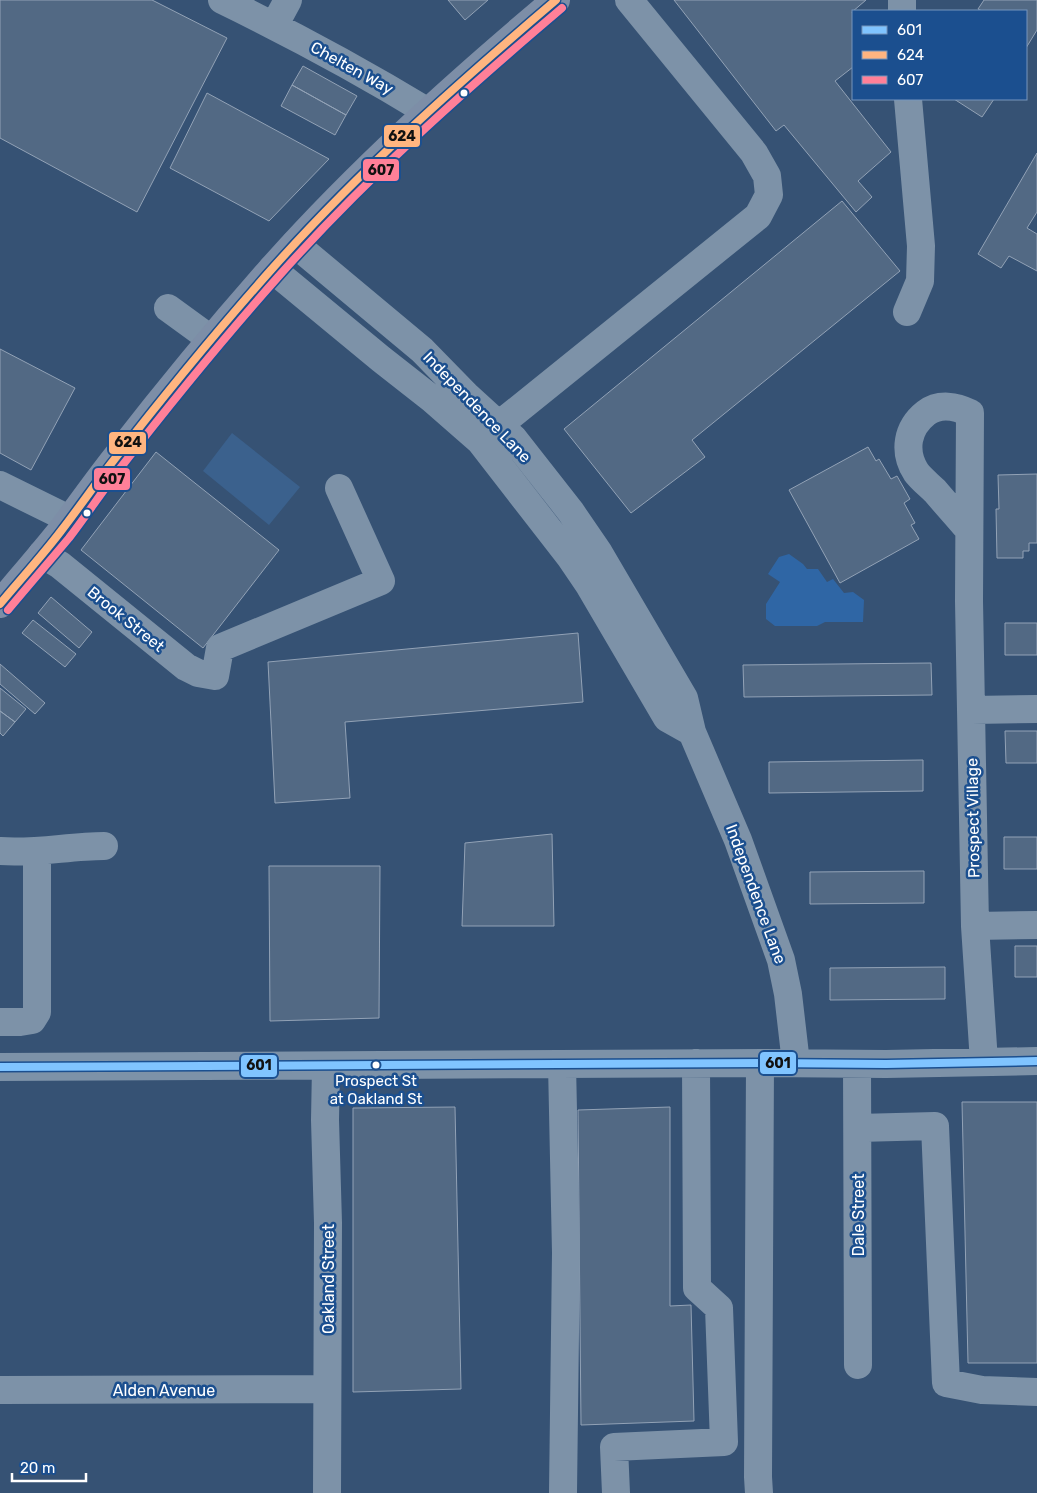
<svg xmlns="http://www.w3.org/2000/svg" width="1037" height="1493" viewBox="0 0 1037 1493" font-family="Rubik,sans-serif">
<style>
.green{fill:#2f66a5}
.water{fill:#3b618d}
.building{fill:#526984;stroke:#92a2b6}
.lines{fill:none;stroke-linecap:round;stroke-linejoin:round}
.minor{stroke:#7d92a8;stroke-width:28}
.major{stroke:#7d8ea7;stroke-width:28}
.bus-1-casing{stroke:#1b4f8f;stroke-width:11}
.bus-2-casing{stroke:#1b4f8f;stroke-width:11}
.bus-3-casing{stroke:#1b4f8f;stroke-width:11}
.bus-1{stroke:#80c4ff;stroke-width:8}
.bus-2{stroke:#ffb580;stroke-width:8}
.bus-3{stroke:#ff8098;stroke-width:8}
.bus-dot{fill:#fff;stroke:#1b4f8f;stroke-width:2}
.labels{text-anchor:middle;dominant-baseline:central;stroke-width:5;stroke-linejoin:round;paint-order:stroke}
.bus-label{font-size:15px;fill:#fff;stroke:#1b4f8f}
.street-label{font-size:16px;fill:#fff;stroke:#1b4f8f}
.line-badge{stroke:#1b4f8f;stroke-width:2}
.pale-badge-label{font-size:14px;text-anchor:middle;font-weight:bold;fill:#111}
</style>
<rect width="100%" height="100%" fill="#365274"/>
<path class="green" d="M789,554L803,564L807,569H818L827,582L833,579L844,593L853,592L864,600L863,622H825L817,626H775L766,619V604L780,582L768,574L779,557Z"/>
<path class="water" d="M232,433L300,487L269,525L203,471Z"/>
<path class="building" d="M0,0H152L227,38L137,212L0,138Z
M448,0H488L465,20Z
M674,0H866L852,12L853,14V67L835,81L891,152L858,181L872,197L856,212L784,125L776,131Z
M984,0H1037V30L1026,48V11H982L978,9Z
M303,66L357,96L346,115L292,85Z
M292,85L346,115L335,135L281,106Z
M207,93L329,159L269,221L170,168Z
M954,99H994L982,117Z
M1037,153V212L1027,228L1037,234V271L1009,256L1001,268L978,254Z
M842,201L900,271L692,440L705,457L631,513L564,429Z
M0,349L75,388L31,470L0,453Z
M868,447L876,461L879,459L891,479L897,476L910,499L904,503L915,523L911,525L919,539L840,583L789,490Z
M156,452L279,550L203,648L81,550Z
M1037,474V543H1029V551H1023V558H997L996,509H999L998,475Z
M51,597L92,632L79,648L38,613Z
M33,620L76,654L65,667L22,633Z
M1005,623H1037V655H1005Z
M578,633L583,702L345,722L350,798L275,803L268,662Z
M931,663L932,695L744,697L743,665Z
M0,664L45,703L35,714L0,684Z
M0,688L26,709L15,722L0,711Z
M0,711L15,722L3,736L0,733Z
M1005,731H1037V763H1006Z
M923,760V791L769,793V762Z
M552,834L554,926H462L465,843Z
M1004,837H1037V869H1004Z
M269,866H380L379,1018L270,1021Z
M924,871V903L810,904V872Z
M1015,946H1037V977H1015Z
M945,967V999L830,1000V968Z
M962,1102H1037V1363H968Z
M455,1107L461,1389L353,1392V1108Z
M670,1107V1306L691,1305L694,1421L581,1425L578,1110Z"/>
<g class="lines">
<path class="minor" d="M222,0C292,34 361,71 428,112
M902,0V11
M274,26L288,0
M272,269L381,359L432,399L480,441L570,557L589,585L667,718L692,732L684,698L599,553L571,512L513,438L466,395L422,350L295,244
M168,308L212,340
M907,312L920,281L921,246L908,99
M484,437L758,216L769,195L767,176L754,153L629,0
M0,485L69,519
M968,529C957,516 946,504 935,491C929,485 921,479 916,472C903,451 907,428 926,413C939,403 956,406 970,413L969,601L975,926L984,1062
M42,554L60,565L186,667L198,673L215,676L220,648L381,581L339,488
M972,710L1037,709
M692,732L738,840L781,960L788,994L796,1063
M0,851C35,854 69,846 104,846
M975,926L1037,925
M0,1022H20L32,1020L37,1012V851
M562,1064L566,1253L563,1493
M857,1064L858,1365
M326,1066L325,1120L328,1223L327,1493
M0,1067L765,1063L886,1064L1037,1061
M858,1128L935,1126L946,1383L982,1390L1037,1392
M0,1390L327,1389
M616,1493L614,1447L724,1442L719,1308L697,1288L696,1063
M759,1493L758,1477L760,1063"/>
<path class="major" d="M0,604C20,580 41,556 61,531C80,506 98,480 118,455C167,392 218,330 271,270C358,172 456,84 556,0"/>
<g class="bus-1-casing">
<path id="bus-1" d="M0,1067L765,1063L886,1064L1037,1061"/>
</g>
<g class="bus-2-casing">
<path id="bus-2" d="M0,604C20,580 42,556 61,531C78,509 94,486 110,465C162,398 215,333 271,270C358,172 456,85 556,0"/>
</g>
<g class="bus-3-casing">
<path id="bus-3" d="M8,610C28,586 49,562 69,538C86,516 101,493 118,471C169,405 222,340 278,277C365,179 463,92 562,8"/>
</g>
<use href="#bus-1" class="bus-1"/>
<use href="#bus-2" class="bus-2"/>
<use href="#bus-3" class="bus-3"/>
</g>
<g class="bus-dot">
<circle cx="464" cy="93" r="4.5"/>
<circle cx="87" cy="513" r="4.5"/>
<circle cx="376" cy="1065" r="4.5"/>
</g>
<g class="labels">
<g class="bus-label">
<text x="376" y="1081">Prospect St<tspan x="376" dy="18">at Oakland St</tspan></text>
</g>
<g class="street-label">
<text transform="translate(352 68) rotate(29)">Chelten Way</text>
<text transform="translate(477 407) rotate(46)">Independence Lane</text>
<text transform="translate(126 619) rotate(39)">Brook Street</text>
<text transform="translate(973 818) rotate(-91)">Prospect Village</text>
<text transform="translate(756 894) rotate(70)">Independence Lane</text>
<text transform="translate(858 1215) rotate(-90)">Dale Street</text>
<text transform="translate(328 1279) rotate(-90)">Oakland Street</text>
<text x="164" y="1390">Alden Avenue</text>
</g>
</g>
<g class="line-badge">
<rect x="383" y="124" width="38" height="24" rx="5" fill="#ffb580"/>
<rect x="362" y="158" width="38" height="24" rx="5" fill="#ff8098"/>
<rect x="108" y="431" width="39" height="24" rx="5" fill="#ffb580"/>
<rect x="93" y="467" width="38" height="24" rx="5" fill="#ff8098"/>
<rect x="759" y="1051" width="38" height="24" rx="5" fill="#80c4ff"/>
<rect x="240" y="1054" width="38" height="24" rx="5" fill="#80c4ff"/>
</g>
<g class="pale-badge-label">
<text x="402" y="141">624</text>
<text x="381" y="175">607</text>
<text x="128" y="447">624</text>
<text x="112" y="484">607</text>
<text x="778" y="1068">601</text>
<text x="259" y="1070">601</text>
</g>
<rect x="852" y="10" width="175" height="90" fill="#1b4f8f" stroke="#7695bc"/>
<rect x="862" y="26" width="25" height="8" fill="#80c4ff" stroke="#7695bc"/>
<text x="897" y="35" font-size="15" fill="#ffffff">601</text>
<rect x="862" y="51" width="25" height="8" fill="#ffb580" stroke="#7695bc"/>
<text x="897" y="60" font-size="15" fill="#ffffff">624</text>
<rect x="862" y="76" width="25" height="8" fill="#ff8098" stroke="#7695bc"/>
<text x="897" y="85" font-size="15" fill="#ffffff">607</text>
<path d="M12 1473v8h74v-8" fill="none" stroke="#ffffff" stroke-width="2.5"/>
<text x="20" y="1473" font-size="15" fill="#ffffff" stroke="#1b4f8f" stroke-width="4" paint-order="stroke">20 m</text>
</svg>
